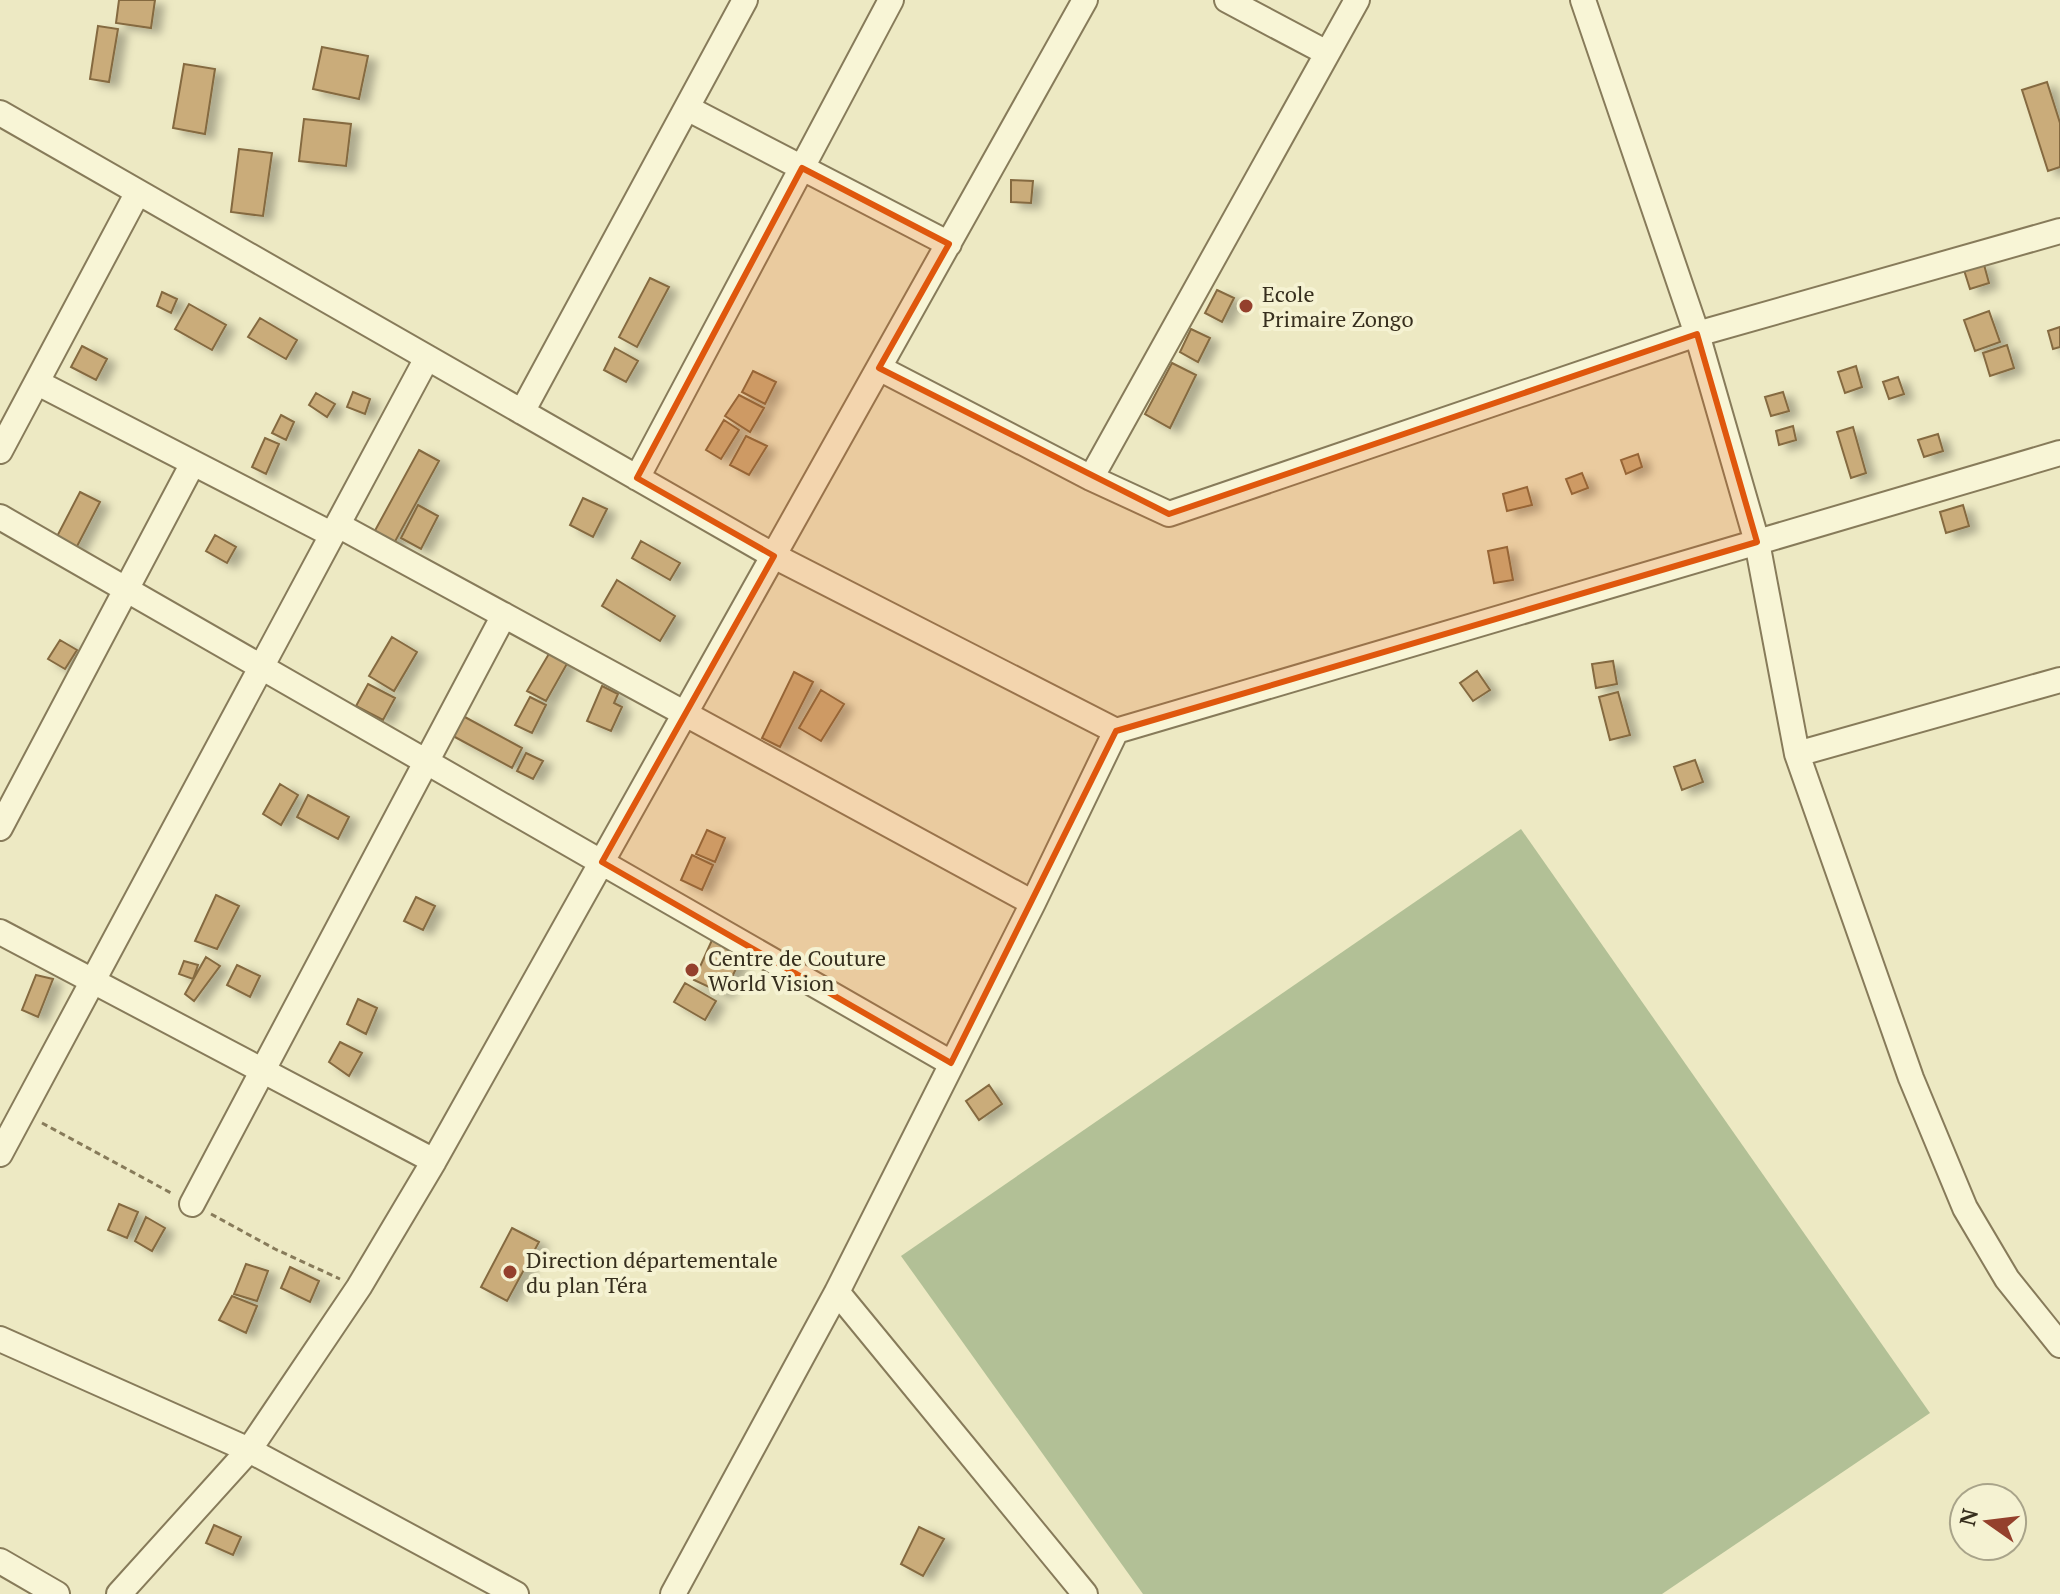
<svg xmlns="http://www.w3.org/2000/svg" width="2060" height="1594" viewBox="0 0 2060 1594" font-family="'PT Serif',serif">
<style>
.cemetery{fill:#b2c096}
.building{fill:#caac7a;stroke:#856a41;stroke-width:2;filter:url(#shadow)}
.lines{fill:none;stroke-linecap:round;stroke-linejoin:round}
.minor-casing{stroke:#877b5a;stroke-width:28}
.path{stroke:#877b5a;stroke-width:3;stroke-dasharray:6 4;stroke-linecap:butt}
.minor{stroke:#f8f5d6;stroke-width:24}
.marked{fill:#df570d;fill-opacity:0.2;stroke:#df570d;stroke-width:6;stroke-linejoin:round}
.poi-dot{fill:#94402c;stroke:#f5f2d2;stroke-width:3}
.labels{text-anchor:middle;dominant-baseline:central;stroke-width:8;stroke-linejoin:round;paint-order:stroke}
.poi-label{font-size:22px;fill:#372f1e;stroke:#f5f2d2;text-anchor:start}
</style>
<defs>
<filter id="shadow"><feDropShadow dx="9" dy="5" stdDeviation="4" flood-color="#0004"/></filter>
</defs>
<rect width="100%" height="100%" fill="#ede9c3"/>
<path class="cemetery" d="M1521,829L1930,1413L1662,1594H1143L901,1256Z"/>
<path class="building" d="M119,0H155L151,28L116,23Z
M98,26L118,29L109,82L90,79Z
M322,47L368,56L359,99L313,89Z
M184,64L215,69L205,134L173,128Z
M2047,82L2060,123V167L2048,171L2022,90Z
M304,119L351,124L346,166L299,161Z
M239,149L272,153L263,216L231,212Z
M1011,180L1033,181L1031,203L1011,202Z
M1983,261L1989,283L1970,289L1963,267Z
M650,278L669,287L637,347L619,337Z
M1217,290L1234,298L1222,322L1205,313Z
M162,292L177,299L171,313L157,306Z
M189,304L226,325L212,350L175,329Z
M1989,311L2000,342L1975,351L1964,320Z
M260,318L297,340L286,359L248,337Z
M2060,327V347L2053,349L2048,331Z
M1191,329L1210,338L1198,362L1180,352Z
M2007,345L2014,368L1990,376L1983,353Z
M82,346L107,359L96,380L71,367Z
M615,348L638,361L626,382L604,370Z
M1172,363L1196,375L1170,428L1145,414Z
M1856,366L1862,387L1845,393L1838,372Z
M753,371L776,382L765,404L742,392Z
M1898,377L1904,394L1889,399L1883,382Z
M353,392L370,399L365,414L347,407Z
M1783,392L1789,411L1771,416L1765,397Z
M316,393L335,404L327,417L309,405Z
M739,395L764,408L750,432L725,416Z
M281,415L294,422L286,440L272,433Z
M724,420L739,430L721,459L706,450Z
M1793,426L1796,440L1779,445L1776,431Z
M1853,427L1866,473L1851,478L1837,432Z
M1938,434L1943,451L1924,457L1918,440Z
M746,436L767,446L749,475L730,465Z
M265,438L279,444L266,474L252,467Z
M419,450L439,461L392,547L372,536Z
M1638,454L1642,467L1626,474L1621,460Z
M1582,473L1588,488L1572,494L1566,479Z
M1527,487L1532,505L1507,511L1503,494Z
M80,492L100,502L72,556L52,546Z
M583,498L607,509L593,537L570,525Z
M418,505L438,516L421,549L401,538Z
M1963,505L1969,526L1946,533L1940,512Z
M215,535L236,547L227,563L206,551Z
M641,541L680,563L670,580L632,558Z
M1507,547L1513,580L1494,583L1488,551Z
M617,580L675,616L660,641L602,606Z
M392,637L417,652L394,691L369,676Z
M60,640L77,650L65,669L48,659Z
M550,652L568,662L546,701L527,691Z
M1613,661L1617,684L1596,688L1592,664Z
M1477,671L1490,690L1473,701L1460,683Z
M794,672L813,682L780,747L762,738Z
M368,684L395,698L383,720L356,706Z
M602,686L618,694L614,703L622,707L611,731L587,721Z
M821,690L844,704L821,741L799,728Z
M1618,692L1630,735L1610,740L1599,697Z
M530,697L546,705L532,733L515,725Z
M463,716L522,748L512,768L453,736Z
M526,753L543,761L533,779L517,771Z
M1695,760L1703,782L1682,790L1674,767Z
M280,784L298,795L281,825L263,814Z
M308,795L349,817L338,839L297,817Z
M707,830L725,838L715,862L696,854Z
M692,855L713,865L702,890L681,880Z
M216,895L239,906L217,949L195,941Z
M416,897L435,906L423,930L404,921Z
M712,940L743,954L724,994L694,980Z
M206,957L220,966L194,1001L185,994Z
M184,961L198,965L193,979L179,974Z
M237,965L260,976L250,997L227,985Z
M36,975L53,979L38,1017L22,1010Z
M685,983L716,1001L705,1020L674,1002Z
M358,999L377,1008L366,1034L347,1024Z
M340,1042L362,1053L349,1076L329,1062Z
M989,1085L1002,1104L979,1120L966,1101Z
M119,1204L138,1212L127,1238L108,1230Z
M146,1217L165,1228L152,1251L135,1241Z
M512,1228L539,1242L507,1301L481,1287Z
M246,1264L268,1271L257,1301L234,1294Z
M290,1267L319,1281L310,1302L281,1288Z
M232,1296L257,1306L246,1333L219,1320Z
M214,1525L241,1537L233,1555L206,1543Z
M919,1527L944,1539L923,1576L901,1564Z"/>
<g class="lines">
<g class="minor-casing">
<path id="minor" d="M1227,0L1327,53
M1583,0L1697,334L1757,542L1797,754L1911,1078L1965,1208L2007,1279L2060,1345
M687,108L949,244
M0,113L774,556L1116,731L2060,453
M879,368L1091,478L1169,514L1697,334L2060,231
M38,383L331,534
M522,412L745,0
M0,451L138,192
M637,478L891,0
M1091,478L1357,0
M0,517L951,1063
M338,525L1033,903
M1797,754L2060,680
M0,828L193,463
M0,932L434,1161
M0,1154L427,358
M192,1204L504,615
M837,1292L1085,1594
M0,1339L249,1450L516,1594
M0,1561L57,1594
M119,1594L249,1450L359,1287L434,1161L1085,0
M673,1594L837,1292L1033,903L1116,731"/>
</g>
<path class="path" d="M42,1123L173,1194
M211,1214L275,1249L340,1279"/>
<use href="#minor" class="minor"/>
</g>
<path class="marked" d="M802,168L949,244L879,368L1169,514L1697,334L1757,542L1116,731L951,1063L602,862L774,556L637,478Z"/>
<g class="poi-dot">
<circle cx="1246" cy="306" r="8"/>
<circle cx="692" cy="970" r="8"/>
<circle cx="510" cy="1272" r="8"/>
</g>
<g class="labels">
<g class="poi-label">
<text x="1262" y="293">Ecole<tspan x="1262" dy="25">Primaire Zongo</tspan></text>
<text x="708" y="957">Centre de Couture<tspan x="708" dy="25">World Vision</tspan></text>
<text x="526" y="1259">Direction départementale<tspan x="526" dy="25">du plan Téra</tspan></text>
</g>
</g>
<g transform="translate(1988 1522) rotate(284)"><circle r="38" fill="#f5f2d2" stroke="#a9a48a" stroke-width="2"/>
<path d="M0-6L14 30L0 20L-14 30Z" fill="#94402c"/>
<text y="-12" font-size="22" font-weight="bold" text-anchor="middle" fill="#372f1e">N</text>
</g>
</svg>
